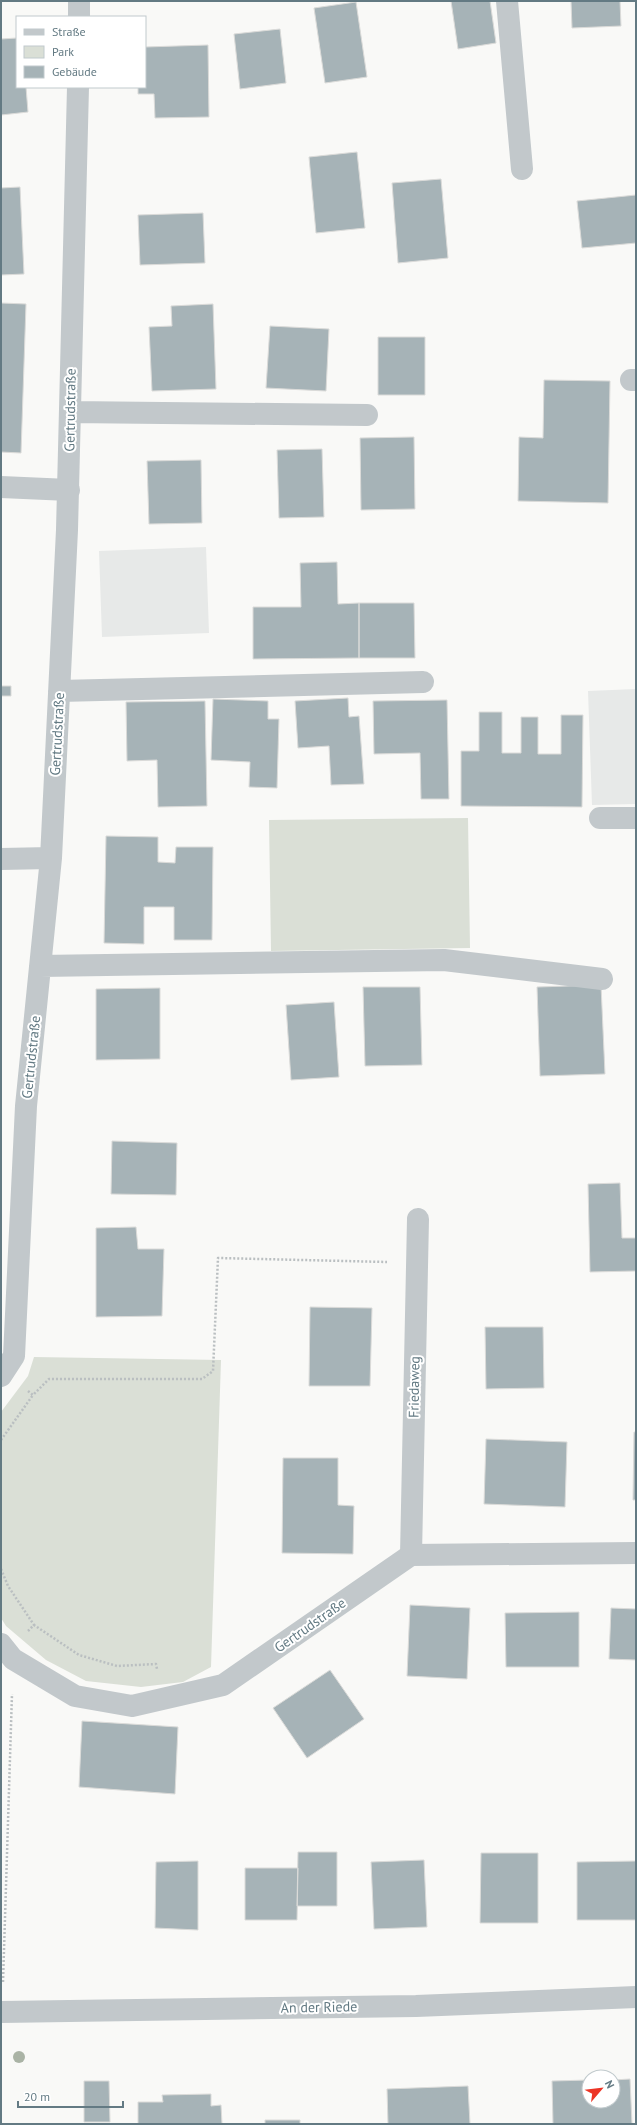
<svg xmlns="http://www.w3.org/2000/svg" width="637" height="2125" viewBox="0 0 637 2125" font-family="'PT Sans',sans-serif">
<style>
.built{fill:#e7e9e8}
.green{fill:#dadfd6}
.building{fill:#a6b3b7;stroke:#dbdbd9}
.lines{fill:none;stroke-linecap:round;stroke-linejoin:round}
.path{stroke:#babfc1;stroke-width:2.5;stroke-dasharray:2 2;stroke-linecap:butt}
.minor{stroke:#c2c8cb;stroke-width:22}
.tree{fill:#aab3a5}
.labels{text-anchor:middle;dominant-baseline:central;stroke-width:4;stroke-linejoin:round;paint-order:stroke}
.street-label{font-size:14px;fill:#637a83;stroke:#fff}
</style>
<rect width="100%" height="100%" fill="#f9f9f7"/>
<path class="built" d="M206,547L209,633L102,637L99,551Z
M636,689V804L592,805L588,691Z"/>
<path class="green" d="M468,818L470,948L271,951L269,820Z
M34,1357L221,1360L211,1667L183,1682L141,1687L86,1681L46,1660L6,1626L1,1618V1412L28,1376Z"/>
<path class="building" d="M451,1H490L496,43L458,49Z
M571,1H620L621,26L572,28Z
M356,2L367,77L325,83L314,8Z
M280,29L286,83L240,89L234,34Z
M17,38V87H26L28,112L1,115V39Z
M208,45L209,117L155,118L154,94H138V87H145V47Z
M357,152L365,228L316,233L309,157Z
M441,179L448,258L398,263L392,183Z
M20,187L24,274L1,275V188Z
M636,195V243L582,248L577,201Z
M203,213L205,263L140,265L138,215Z
M1,303L26,304L21,453L1,452Z
M213,304L216,389L152,391L149,327L172,326L171,306Z
M270,326L329,329L326,391L266,388Z
M378,337H425V395H378Z
M544,380L610,381L608,503L518,501L519,437L543,438Z
M414,437L415,509L361,510L360,438Z
M322,449L324,517L279,518L277,450Z
M201,460L202,523L149,524L147,461Z
M337,562L338,604L359,603V658L253,659V607H301L300,563Z
M359,603H414L415,658H359Z
M1,686H11V696H1Z
M348,698L349,717L359,716L364,784L331,785L329,746L298,748L295,701Z
M213,699L268,701V719H279L277,788L249,787L250,762L211,760Z
M447,700L449,799H421L420,753L374,754L373,701Z
M205,701L207,806L158,807L157,760L127,761L126,702Z
M479,712H502V753H521V717H538V754H561V715H583L582,807L461,806V751H479Z
M106,836L158,837V862L175,863L176,847H213L212,940H174V907H144V944L104,943Z
M601,985L605,1074L540,1076L537,987Z
M363,987H420L422,1065L365,1066Z
M160,988V1059L96,1060V989Z
M334,1002L339,1077L291,1080L286,1005Z
M112,1141L177,1143L176,1195L111,1194Z
M620,1183L622,1238H636V1271L590,1272L588,1184Z
M136,1227L138,1249H164L162,1316L96,1317V1228Z
M310,1307L372,1308L370,1386H309Z
M485,1327H543L544,1388L486,1389Z
M634,1432H636V1500H633Z
M486,1439L567,1442L565,1507L484,1504Z
M283,1458H338V1505L354,1506L353,1554L282,1553Z
M410,1605L470,1608L467,1679L407,1676Z
M611,1608L636,1609V1660L609,1659Z
M579,1612V1667H506L505,1613Z
M330,1670L364,1719L307,1758L273,1708Z
M82,1721L178,1727L175,1794L79,1787Z
M298,1852H337V1906H297Z
M481,1853H538V1923H480Z
M424,1860L427,1927L374,1929L371,1862Z
M198,1861V1930L155,1928L156,1862Z
M636,1861V1920H577V1862Z
M245,1868H298L297,1920H245Z
M630,2079L632,2124H553L552,2081L589,2080V2101H613V2080Z
M84,2081H109L110,2122H84Z
M468,2086L470,2124H388L387,2089Z
M211,2094V2106L221,2105L222,2124H138V2102H163L162,2095Z
M265,2120H300V2124H265Z"/>
<g class="lines">
<path class="path" d="M28,1391L33,1395L49,1379H202L213,1371L218,1258L387,1262
M1,1440L33,1395
M1,1569L8,1586L34,1625
M28,1631L34,1625L79,1655L117,1666L156,1664L157,1669
M3,1982L12,1694"/>
<path class="minor" d="M507,1L522,169
M79,17V1
M631,380H636
M70,412L367,415
M1,487L69,490
M59,691L423,682
M600,818H636
M1,859L51,858
M40,966L444,960L602,979
M1,1376L14,1356L26,1106L51,858L67,530L78,87
M411,1555L418,1219
M1,1644L13,1659L75,1696L132,1706L223,1685L411,1555L636,1553
M1,2012L416,2006L636,1997"/>
</g>
<circle class="tree" cx="19" cy="2057" r="6"/>
<g class="labels">
<g class="street-label">
<text transform="translate(70 410) rotate(-89)">Gertrudstraße</text>
<text transform="translate(57 734) rotate(-87)">Gertrudstraße</text>
<text transform="translate(31 1057) rotate(-84)">Gertrudstraße</text>
<text transform="translate(414 1387) rotate(-89)">Friedaweg</text>
<text transform="translate(310 1625) rotate(-35)">Gertrudstraße</text>
<text transform="translate(319 2007) rotate(-1)">An der Riede</text>
</g>
</g>
<rect width="637" height="2125" fill="none" stroke="#637a83" stroke-width="4"/>
<rect x="16" y="16" width="130" height="72" fill="#ffffff" stroke="#c1cacd"/>
<rect x="24" y="29" width="20" height="6" fill="#c2c8cb" stroke="#c1cacd"/>
<text x="52" y="36" font-size="12" fill="#637a83">Straße</text>
<rect x="24" y="46" width="20" height="12" fill="#dadfd6" stroke="#c1cacd"/>
<text x="52" y="56" font-size="12" fill="#637a83">Park</text>
<rect x="24" y="66" width="20" height="12" fill="#a6b3b7" stroke="#c1cacd"/>
<text x="52" y="76" font-size="12" fill="#637a83">Gebäude</text>
<g transform="translate(601 2089) rotate(62)"><circle r="19" fill="#ffffff" stroke="#c1cacd"/>
<path d="M0-3L7 15L0 10L-7 15Z" fill="#ec3425"/>
<text y="-6" font-size="11" font-weight="bold" text-anchor="middle" fill="#637a83">N</text>
</g>
<path d="M18 2101v6h105v-6" fill="none" stroke="#637a83" stroke-width="2"/>
<text x="24" y="2101" font-size="12" fill="#637a83" stroke="#ffffff" stroke-width="3" paint-order="stroke">20 m</text>
</svg>
